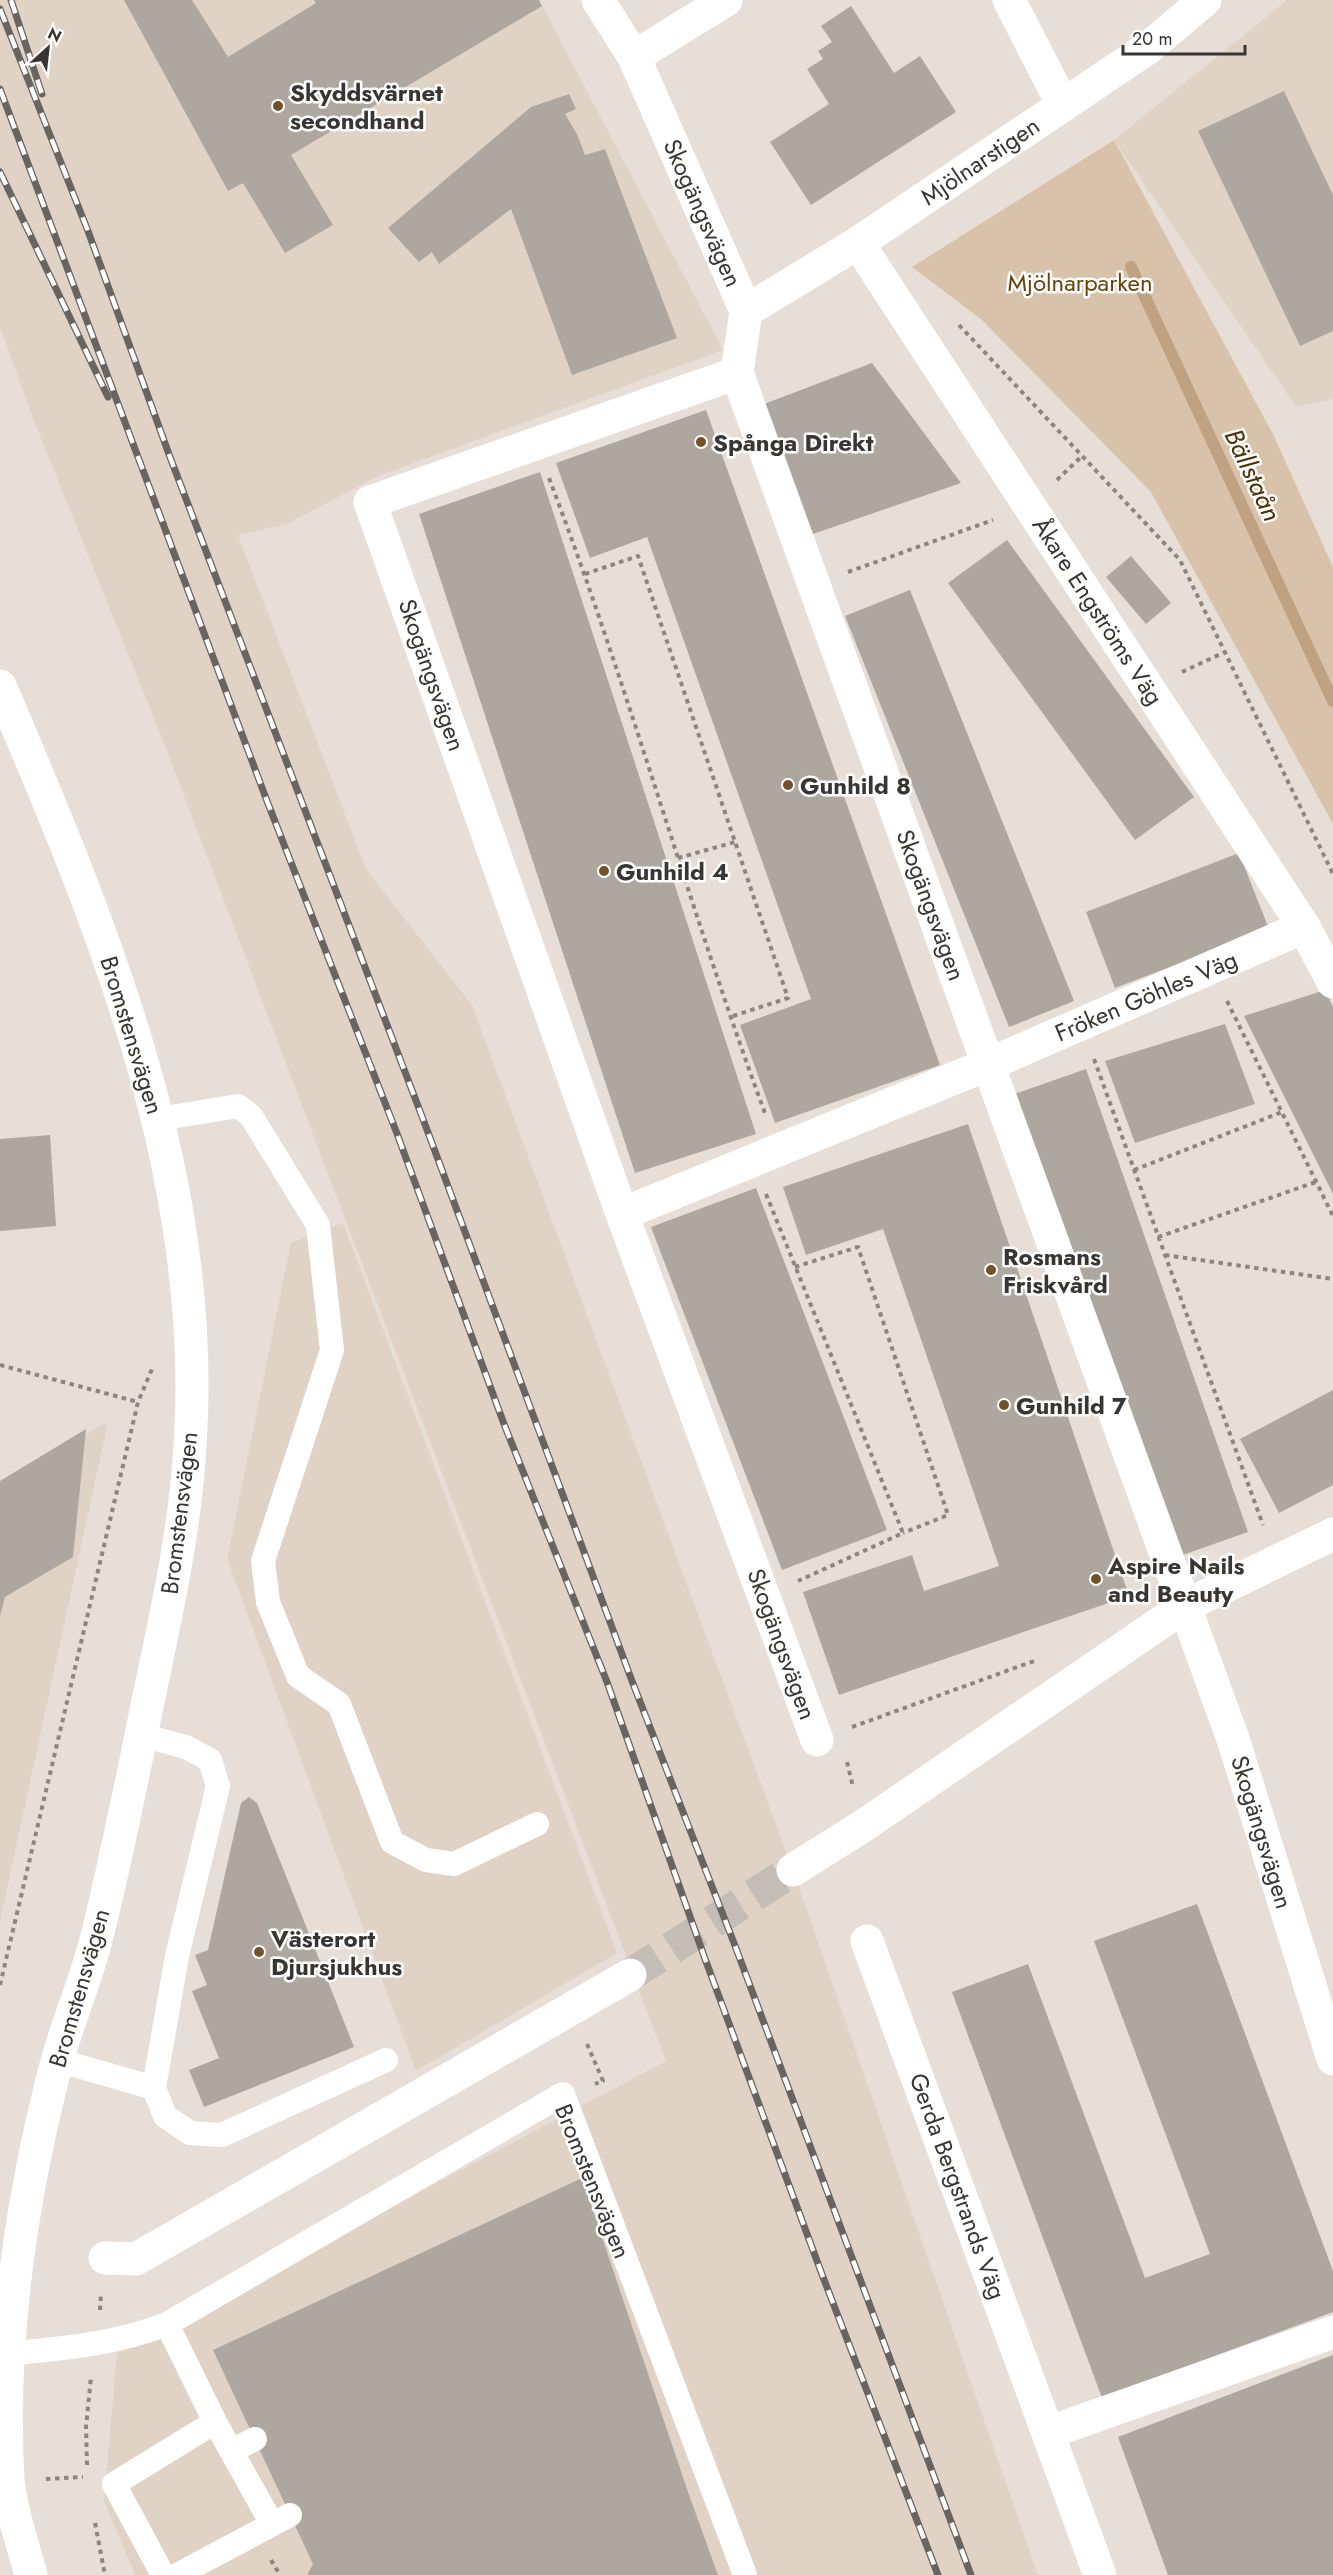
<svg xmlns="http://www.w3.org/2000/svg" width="1333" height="2575" viewBox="0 0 1333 2575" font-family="Jost,sans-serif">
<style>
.built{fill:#e0d3c5}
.green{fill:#d8c2a9}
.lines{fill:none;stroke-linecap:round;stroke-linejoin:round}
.stream{stroke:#bfa283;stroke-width:12}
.building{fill:#aea79f}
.street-tunnel{stroke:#c4bdb6;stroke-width:33;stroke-dasharray:33 16;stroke-linecap:butt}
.path{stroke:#8b8680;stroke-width:4;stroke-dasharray:4.5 4.5;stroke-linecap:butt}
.lane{stroke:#fff;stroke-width:24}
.street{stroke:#fff;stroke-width:33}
.secondary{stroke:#fff;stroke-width:33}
.rail-casing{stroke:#686460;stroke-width:7}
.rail{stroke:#fff;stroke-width:4.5;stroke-dasharray:14;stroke-linecap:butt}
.poi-dot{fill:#735129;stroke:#fff;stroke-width:2}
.labels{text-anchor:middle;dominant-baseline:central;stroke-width:5;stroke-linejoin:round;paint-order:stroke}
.poi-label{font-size:24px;font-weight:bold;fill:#383532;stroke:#fff;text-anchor:start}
.street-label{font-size:24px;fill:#383532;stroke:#fff}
.park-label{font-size:24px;fill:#68420a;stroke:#fff}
.water-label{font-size:26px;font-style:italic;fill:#4d3006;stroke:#fff}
</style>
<rect width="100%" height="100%" fill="#e7dfd7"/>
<path class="built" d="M0,0H539L723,350L378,476L287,524L238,535L366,869L472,1005L793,1870L1038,2575H135L104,2501L117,2353L666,2061L165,746L32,416L0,327Z
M1287,0H1333V399L1296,407L1114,140Z
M343,1223L617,1953L416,2071L227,1559L291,1243Z
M108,1422L0,1921V1482Z"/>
<path class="green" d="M1114,140L1273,434L1333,567V824L1151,492L982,320L912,267Z"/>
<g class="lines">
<path class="stream" d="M1131,267L1333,701"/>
</g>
<path class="building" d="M124,0H192L228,57L316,3L314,0H539L542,6L291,155L333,225L285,253L243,183L228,191Z
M851,6L894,73L920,56L956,112L811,205L770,142L829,104L807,69L823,59L818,51L832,42L821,26Z
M1284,91L1333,195V331L1300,346L1198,131Z
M569,94L576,109L565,114L577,134L585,155L605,149L677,338L572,375L511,209L439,264L432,252L419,262L388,228L531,107Z
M872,363L961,483L810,535L764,404Z
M706,410L940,1065L775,1123L740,1025L811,999L647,537L590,558L556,463Z
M540,472L756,1134L635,1173L419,514Z
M1007,540L1194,797L1135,840L948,583Z
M1131,556L1171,603L1146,624L1106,577Z
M910,590L1074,1001L1009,1027L845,616Z
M1239,853L1269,929L1115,988L1086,912Z
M1325,990L1333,1007V1194L1244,1016Z
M1225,1024L1255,1104L1135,1143L1105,1061Z
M1086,1069L1248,1532L1174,1558L1012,1095Z
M968,1124L1129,1596L839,1695L803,1592L912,1555L924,1591L999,1566L883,1229L806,1255L783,1187Z
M50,1135L56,1226L0,1231V1139Z
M756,1188L887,1530L782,1570L651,1227Z
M1333,1390V1485L1279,1513L1240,1439Z
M86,1429L73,1557L5,1597L0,1616V1481Z
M249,1797L257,1803L354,2047L204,2107L189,2070L219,2058L192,1991L207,1985L195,1955L208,1950L241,1803Z
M1197,1904L1333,2271V2312L1102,2398L952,1992L1028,1964L1145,2278L1210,2254L1094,1941Z
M582,2178L688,2492L718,2575H307L313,2564L213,2350Z
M1333,2355V2575H1168L1118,2437Z"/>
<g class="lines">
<path class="street-tunnel" d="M630,1975L793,1870"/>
<path class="path" d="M959,325L1180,560L1333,874
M549,478C629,688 688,905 766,1116
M1057,480L1082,456
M848,572L993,520
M585,574L638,556L788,998L730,1017
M1182,672L1225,652
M678,858L735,842
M1227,1001L1333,1216
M1094,1059L1263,1525
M1134,1170L1282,1112
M766,1194L903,1533L798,1581
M1158,1237L1316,1182
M1165,1255L1333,1279
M795,1267L858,1247L948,1515L903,1533
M0,1365L138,1402
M852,1727L1034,1661
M847,1762L853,1787
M0,1985L138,1402L152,1369
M587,2044L603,2081L595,2084
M100,2310L101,2293
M87,2465L86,2427L91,2377
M46,2479L83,2477
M95,2523L105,2575
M271,2560L280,2575"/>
<path class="lane" d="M159,1119L238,1106L251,1116L318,1225L332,1350L263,1561L268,1602L298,1676L339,1704L392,1842L426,1860L454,1864L537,1824
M141,1735L186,1747L210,1760L218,1786L177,1956L154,2088
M57,2060L154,2088L165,2116L190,2133L222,2135L386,2060
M167,2324L215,2422L272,2524
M5,2354C64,2348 112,2345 167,2324L563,2094L745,2575
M231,2451L255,2439
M163,2575L114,2484L215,2422
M177,2575L290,2515"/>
<path class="street" d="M598,0L634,57L746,311L737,373L1233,1739L1333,2059
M1009,0L1063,105
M634,57L726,0
M858,243L1304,927L1333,982
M746,311L858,243L1148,48L1205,0
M737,373L370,502L622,1214L817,1740
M622,1214L989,1064L1304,927
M793,1870L863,1826L1185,1606L1333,1534
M867,1941L1100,2575
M105,2258L136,2259L630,1975
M1050,2432L1333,2332"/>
<path class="secondary" d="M0,686C103,927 208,1178 190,1446C185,1533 165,1620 147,1706C131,1785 115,1866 95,1944C84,1985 67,2024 56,2065C21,2200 0,2340 8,2480C11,2512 23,2544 31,2575"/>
<g class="rail-casing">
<path id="rail" d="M11,0L42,94
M0,9L88,231L170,457L423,1119L632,1681L734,1943L971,2575
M0,89L267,801L396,1131L504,1424L607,1682L704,1956L823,2277L938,2575
M0,172L108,397"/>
</g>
<use href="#rail" class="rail"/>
</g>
<g class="poi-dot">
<circle cx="278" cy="106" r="6"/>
<circle cx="701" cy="442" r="6"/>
<circle cx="788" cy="785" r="6"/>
<circle cx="604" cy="871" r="6"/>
<circle cx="991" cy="1270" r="6"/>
<circle cx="1004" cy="1405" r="6"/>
<circle cx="1096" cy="1579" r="6"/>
<circle cx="259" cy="1952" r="6"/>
</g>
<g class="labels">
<g class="poi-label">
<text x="290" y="92">Skyddsvärnet<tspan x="290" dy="28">secondhand</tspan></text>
<text x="713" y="442">Spånga Direkt</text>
<text x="800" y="785">Gunhild 8</text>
<text x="616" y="871">Gunhild 4</text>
<text x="1003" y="1256">Rosmans<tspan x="1003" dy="28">Friskvård</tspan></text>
<text x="1016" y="1405">Gunhild 7</text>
<text x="1108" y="1565">Aspire Nails<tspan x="1108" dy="28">and Beauty</tspan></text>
<text x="271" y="1938">Västerort<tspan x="271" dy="28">Djursjukhus</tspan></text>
</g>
<g class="street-label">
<text transform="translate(980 161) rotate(-34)">Mjölnarstigen</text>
<text transform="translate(703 213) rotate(66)">Skogängsvägen</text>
<text transform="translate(1098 611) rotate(57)">Åkare Engströms Väg</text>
<text transform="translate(432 675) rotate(71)">Skogängsvägen</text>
<text transform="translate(931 905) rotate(70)">Skogängsvägen</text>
<text transform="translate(1146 996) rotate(-23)">Fröken Göhles Väg</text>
<text transform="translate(132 1035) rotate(73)">Bromstensvägen</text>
<text transform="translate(179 1513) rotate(-83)">Bromstensvägen</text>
<text transform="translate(782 1644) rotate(70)">Skogängsvägen</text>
<text transform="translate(1262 1832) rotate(73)">Skogängsvägen</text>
<text transform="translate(79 1988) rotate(-74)">Bromstensvägen</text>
<text transform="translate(593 2181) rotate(68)">Bromstensvägen</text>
<text transform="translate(958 2186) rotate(70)">Gerda Bergstrands Väg</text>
</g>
<g class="park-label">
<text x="1080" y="282">Mjölnarparken</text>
</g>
<g class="water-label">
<text transform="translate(1253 475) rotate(65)">Bällstaån</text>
</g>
</g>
<g transform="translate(48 48) rotate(27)" stroke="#ffffff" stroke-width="4.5" paint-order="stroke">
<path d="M0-4.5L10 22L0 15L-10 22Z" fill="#383532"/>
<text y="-9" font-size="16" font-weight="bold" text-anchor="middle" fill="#383532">N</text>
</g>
<path d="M1123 45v9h122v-9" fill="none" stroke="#383532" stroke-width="3"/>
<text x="1132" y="45" font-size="18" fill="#383532" stroke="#ffffff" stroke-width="4.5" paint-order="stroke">20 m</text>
</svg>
